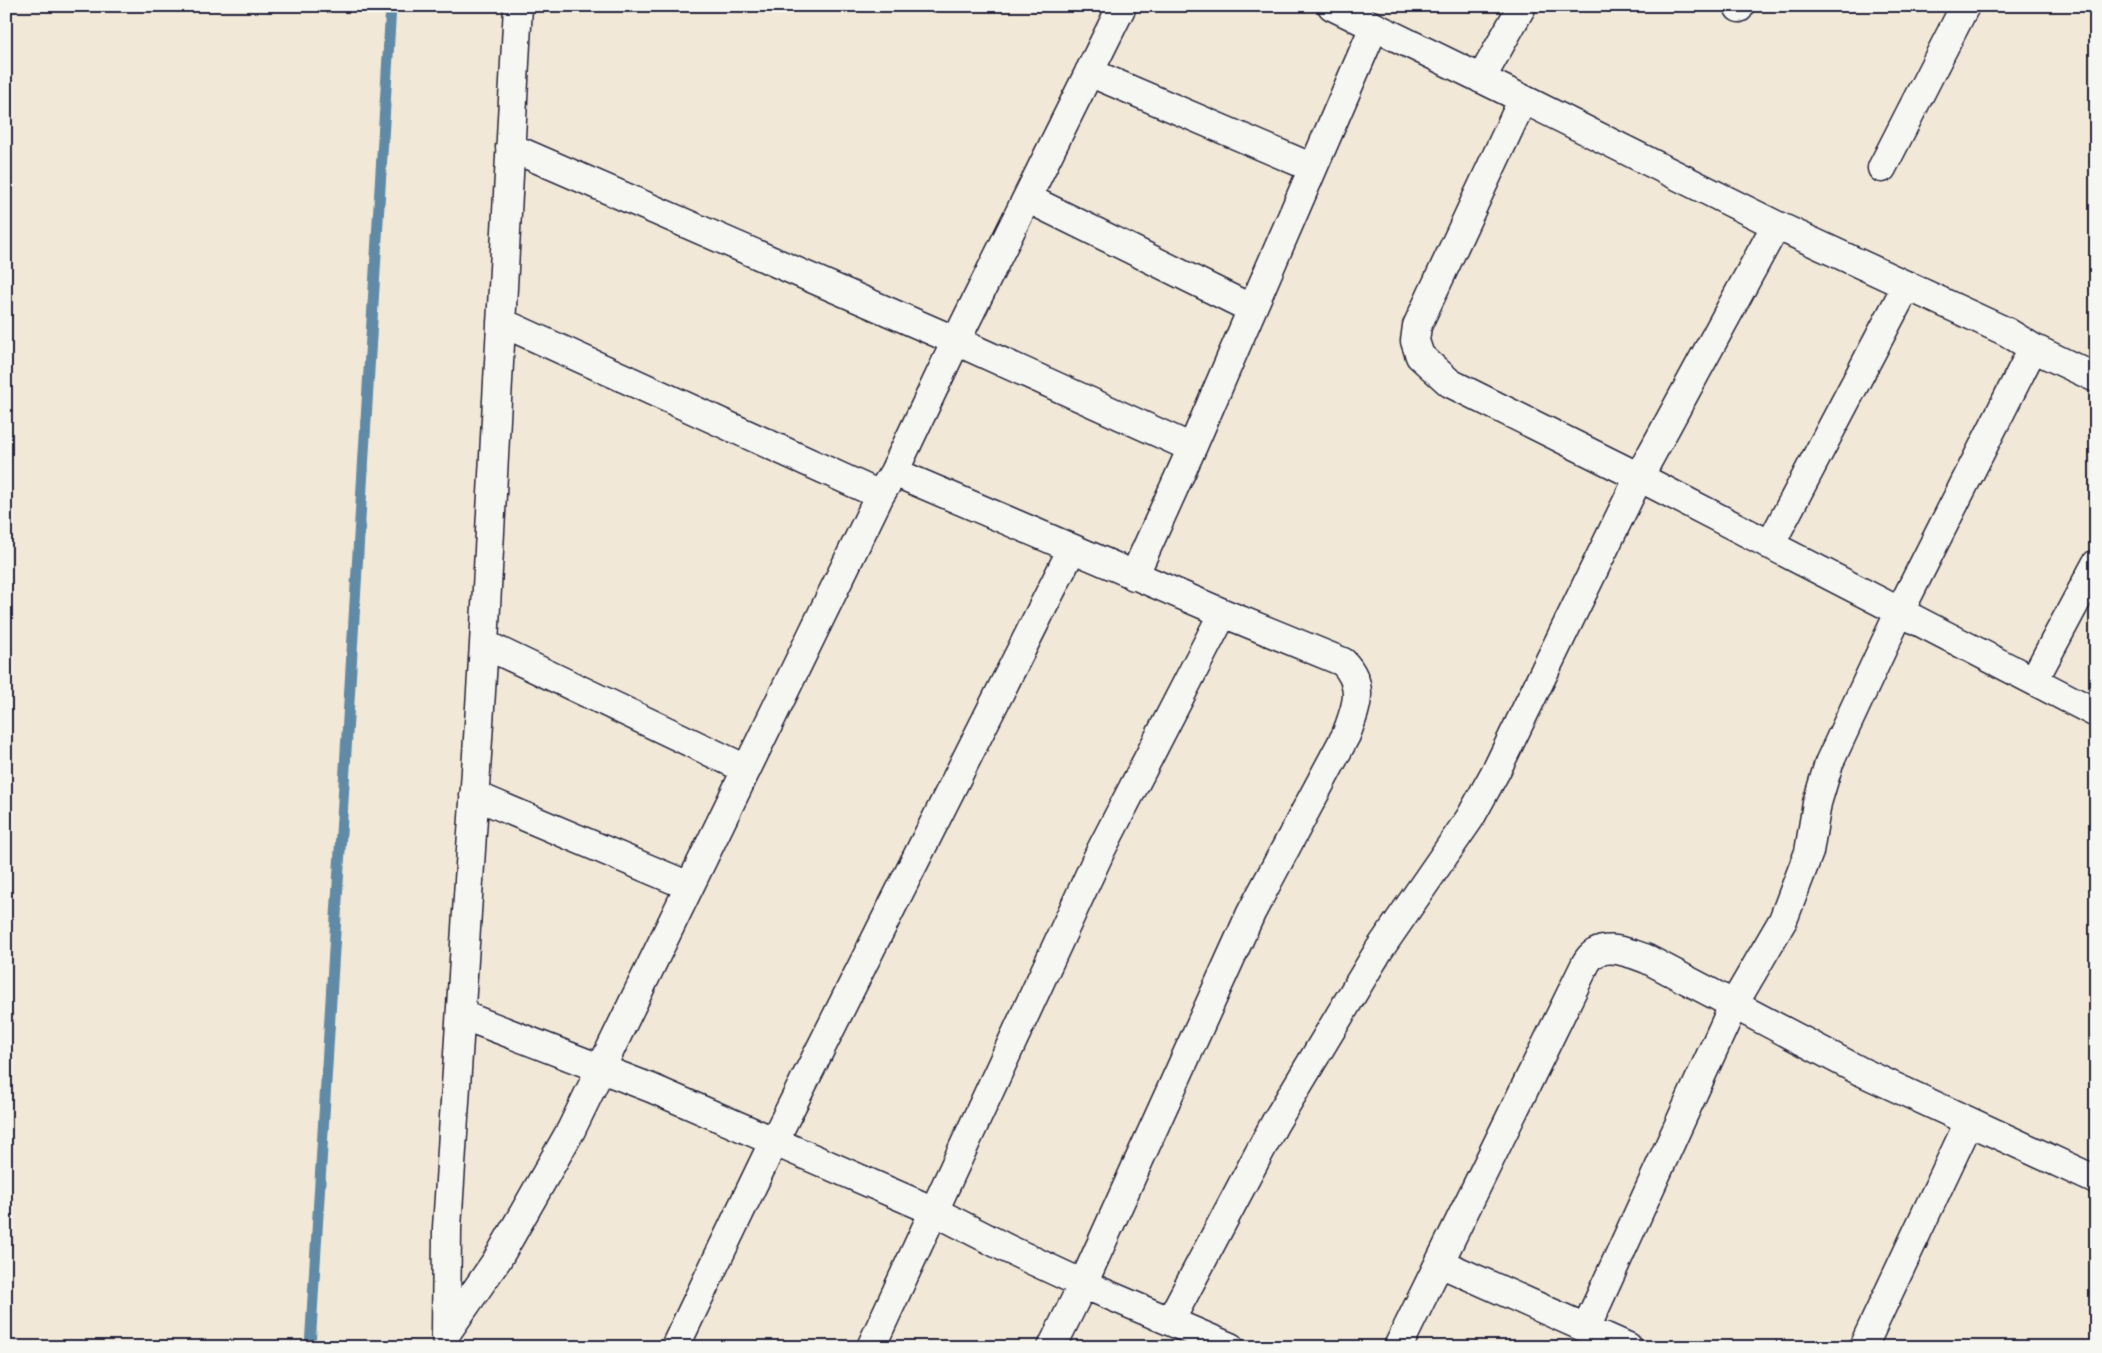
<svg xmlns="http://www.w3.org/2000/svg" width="2102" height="1353" viewBox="0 0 2102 1353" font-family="'Balsamiq Sans',sans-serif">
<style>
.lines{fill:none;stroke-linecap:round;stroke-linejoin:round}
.stream{stroke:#618aa5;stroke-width:11}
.minor-casing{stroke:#22223b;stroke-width:31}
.minor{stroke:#f6f6f2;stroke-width:28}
</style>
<rect width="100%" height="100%" fill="#f1e8d7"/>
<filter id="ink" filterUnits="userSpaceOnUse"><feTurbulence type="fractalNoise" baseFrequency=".02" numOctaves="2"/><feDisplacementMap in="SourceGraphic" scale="10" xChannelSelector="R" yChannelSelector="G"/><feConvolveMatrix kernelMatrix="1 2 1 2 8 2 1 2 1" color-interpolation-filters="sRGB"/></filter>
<g filter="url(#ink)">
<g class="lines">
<path class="stream" d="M310,1347L391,6"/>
<g class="minor-casing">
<path id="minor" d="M1332,6L1523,99L1776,225L2007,332L2033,348L2096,378
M1739,8L1740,6
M1089,72L1313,168
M1481,79L1522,6
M1523,99L1417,326L1415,341L1420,356L1450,383L1639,477L2096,713
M510,147L956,341L1192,448
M1882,168L1965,6
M1027,198L1252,309
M501,322L880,495
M894,472L1223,613L1343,662C1366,686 1356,708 1346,735L1251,913L1083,1284L1052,1347
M1770,545L1907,285
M1134,576L1192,448L1374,27
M484,644L746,769
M2034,680L2096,564
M474,795L689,886
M462,1015L651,1088L934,1211L1008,1249L1083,1284L1230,1347
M1440,1263L1628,1347
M1170,1321L1275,1123L1379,950L1470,818L1497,769L1639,477L1776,225
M1586,1328L1734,1004L1783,920L1809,852L1817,803L1829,763L1900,611L2033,348
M447,1332L497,1260L571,1130L880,495L894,472L956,341L1122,6
M446,1335L447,1228L484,644L518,6
M675,1347L773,1143L1072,549
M871,1347L1101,850L1223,613
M1398,1347L1586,963C1599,940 1627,952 1647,959L1860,1071L2096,1180
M1863,1347L1969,1122"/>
</g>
<use href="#minor" class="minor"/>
</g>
</g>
<rect width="2102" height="1353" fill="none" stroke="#f6f6f2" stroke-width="25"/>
<rect x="12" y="12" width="2077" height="1328" fill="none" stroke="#22223b" stroke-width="2" filter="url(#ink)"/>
</svg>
